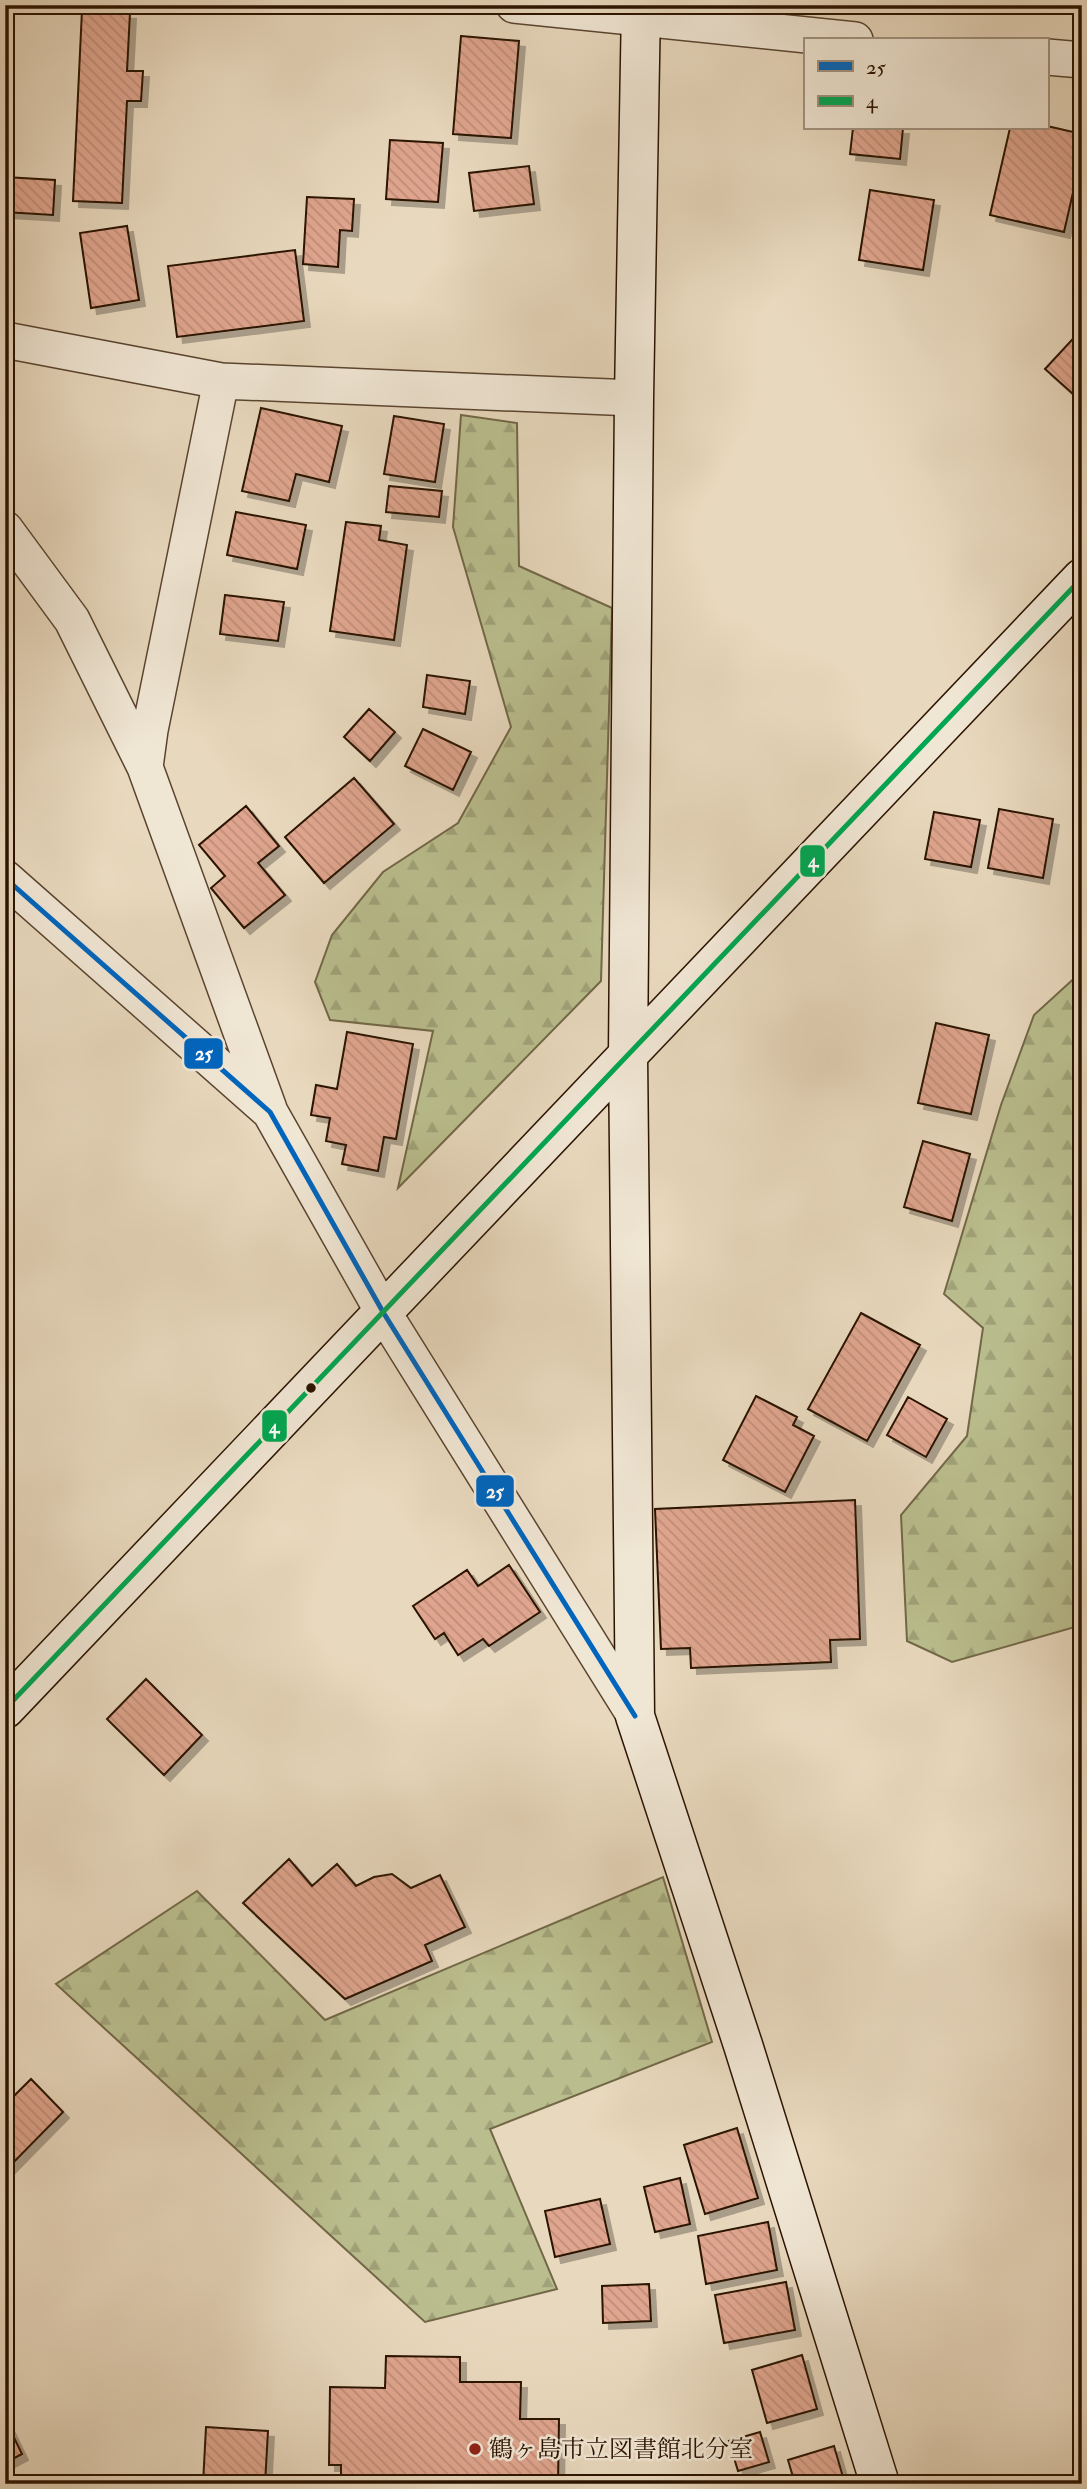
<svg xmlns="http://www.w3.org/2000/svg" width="1087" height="2489" viewBox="0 0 1087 2489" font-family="'IM FELL Double Pica','Noto Serif JP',serif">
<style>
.forest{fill:url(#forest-firs);stroke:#726847;stroke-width:2}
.building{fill:url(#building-back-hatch);stroke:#2b1300;stroke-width:2;filter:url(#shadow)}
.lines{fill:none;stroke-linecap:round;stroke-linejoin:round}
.street-casing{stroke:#5a442f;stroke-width:38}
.secondary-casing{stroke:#2b1300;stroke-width:41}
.street{stroke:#f0e6d4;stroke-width:35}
.secondary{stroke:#f0e6d4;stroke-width:38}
.bus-1-casing{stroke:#f0e6d4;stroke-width:10}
.bus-2-casing{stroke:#f0e6d4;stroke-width:10}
.bus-1{stroke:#0065bd;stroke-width:5}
.bus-2{stroke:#00a651;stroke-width:5}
.bus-dot{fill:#2b1300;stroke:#f0e6d4;stroke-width:2.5}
.poi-dot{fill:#8f2418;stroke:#f0e6d4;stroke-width:2.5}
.labels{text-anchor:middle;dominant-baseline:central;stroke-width:5;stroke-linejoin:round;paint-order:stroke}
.poi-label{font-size:24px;fill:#2b1300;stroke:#f0e6d4;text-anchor:start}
.line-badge{stroke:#f0e6d4;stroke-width:2.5}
.badge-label{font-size:19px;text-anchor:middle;font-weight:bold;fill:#fff}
</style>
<defs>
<pattern id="forest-firs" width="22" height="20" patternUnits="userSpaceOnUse" patternTransform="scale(1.75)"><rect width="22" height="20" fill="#babe8e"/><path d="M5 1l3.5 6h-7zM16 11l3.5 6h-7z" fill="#a0a279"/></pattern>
<pattern id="building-back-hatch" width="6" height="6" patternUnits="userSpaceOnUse" patternTransform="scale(1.75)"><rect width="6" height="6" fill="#dfa58e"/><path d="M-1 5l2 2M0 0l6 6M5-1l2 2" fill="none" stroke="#c08d79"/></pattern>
<filter id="shadow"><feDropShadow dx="6" dy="6" stdDeviation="0" flood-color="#0004"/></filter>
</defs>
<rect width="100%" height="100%" fill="#e8d8bd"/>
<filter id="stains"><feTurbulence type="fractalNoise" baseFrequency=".00286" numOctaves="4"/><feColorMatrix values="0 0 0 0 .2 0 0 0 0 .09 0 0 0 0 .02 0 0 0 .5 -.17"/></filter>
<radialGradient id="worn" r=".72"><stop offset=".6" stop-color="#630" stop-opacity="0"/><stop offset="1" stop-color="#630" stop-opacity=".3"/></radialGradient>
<path class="forest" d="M461,415L517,423L519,566L612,608L601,981L398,1188L433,1031L330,1020L315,982L332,935L383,872L458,823L511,727L453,527Z
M1080,973L1082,1625L952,1662L907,1641L901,1515L967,1436L983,1328L944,1294L1001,1105L1034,1015Z
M663,1877L712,2042L490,2129L557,2289L425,2322L56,1984L197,1891L325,2020Z"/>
<path class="building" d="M82,10L130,13L127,71H143L141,101H127L122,203L73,201Z
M461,36L519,41L511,138L453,134Z
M1047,126L1082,134V153L1064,232L990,215L1010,128Z
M853,128H903L900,159L850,154Z
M390,140L443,143L438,202L386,199Z
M529,166L534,204L474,211L469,173Z
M5,177L55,180L53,215L5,212Z
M870,190L934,200L923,270L859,260Z
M307,197L354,199L352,231L340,230L338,267L303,264Z
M127,226L139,300L91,308L80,233Z
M295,250L304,321L177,337L168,266Z
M1082,329V402L1045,369Z
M261,408L342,426L329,482L296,474L289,501L242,491Z
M394,416L444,424L435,482L384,474Z
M389,486L442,491L439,517L386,512Z
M236,512L306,525L297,569L227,555Z
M346,522L381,526L379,540L407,545L394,640L330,631Z
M225,595L284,602L278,641L220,634Z
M427,675L470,681L465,714L423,707Z
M369,709L395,732L370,761L344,737Z
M423,729L471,752L453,790L405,766Z
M354,778L394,824L324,883L285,837Z
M246,806L279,846L258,863L285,895L244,928L211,888L225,876L199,845Z
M999,809L1053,819L1043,878L988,868Z
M934,812L980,820L971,867L925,859Z
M936,1023L989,1035L971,1114L918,1103Z
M347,1032L413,1044L396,1139L384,1137L378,1171L342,1164L346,1145L326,1141L330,1118L311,1115L316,1085L337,1089Z
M923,1141L970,1154L952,1221L904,1207Z
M861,1313L920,1345L867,1441L808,1409Z
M756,1396L797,1417L793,1425L814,1436L785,1492L723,1460Z
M908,1397L947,1419L926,1457L887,1435Z
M855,1500L860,1639L830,1640L831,1662L691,1668L690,1648L661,1649L655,1509Z
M509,1565L540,1612L489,1646L483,1639L458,1655L444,1633L435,1639L413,1606L467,1570L478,1586Z
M146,1679L202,1735L164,1775L107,1719Z
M289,1859L312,1886L337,1864L356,1886L374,1877L392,1874L411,1888L440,1875L465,1927L425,1945L432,1961L345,1999L243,1903Z
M31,2079L63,2112L8,2168L5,2105Z
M737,2128L758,2198L705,2214L684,2145Z
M680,2178L690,2224L655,2232L644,2187Z
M600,2199L610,2244L555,2257L545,2211Z
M768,2222L777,2270L706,2284L698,2236Z
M786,2282L795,2330L724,2343L715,2295Z
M649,2284L651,2321L603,2323L602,2286Z
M802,2355L817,2409L767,2423L752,2370Z
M386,2356L460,2357V2382H521L520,2419H559L558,2484H341V2465H329L330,2387L385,2388Z
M5,2419L22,2454L5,2463Z
M206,2427L268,2431L265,2484H203Z
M760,2432L769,2462L738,2471L729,2441Z
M834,2446L845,2484H795L788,2460Z"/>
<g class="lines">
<g class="street-casing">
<path id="street" d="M514,5L855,40
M1047,57L1082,60
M5,340L221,381L150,730L145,767
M221,381L634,398
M5,529L72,620L145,767L269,1109
M5,878L270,1112L383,1312L635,1716"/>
</g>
<g class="secondary-casing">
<path id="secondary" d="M641,5L634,398L628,1055L635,1716L743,2045L880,2484
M5,1709L1082,578"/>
</g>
<use href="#street" class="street"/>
<use href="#secondary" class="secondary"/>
<g class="bus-1-casing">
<path id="bus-1" d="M5,878L270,1112L383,1312L635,1716"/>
</g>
<g class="bus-2-casing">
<path id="bus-2" d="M5,1709L1082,578"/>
</g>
<use href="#bus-1" class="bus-1"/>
<use href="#bus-2" class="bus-2"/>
</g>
<circle class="bus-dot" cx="311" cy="1388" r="6"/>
<circle class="poi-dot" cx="475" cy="2449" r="7"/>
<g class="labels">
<g class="poi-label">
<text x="489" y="2449">鶴ヶ島市立図書館北分室</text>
</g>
</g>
<g class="line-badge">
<rect x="799" y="844" width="27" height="34" rx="7" fill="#00a651"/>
<rect x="183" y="1037" width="41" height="33" rx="7" fill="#0065bd"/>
<rect x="261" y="1409" width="27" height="34" rx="7" fill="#00a651"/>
<rect x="475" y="1474" width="40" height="34" rx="7" fill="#0065bd"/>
</g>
<g class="badge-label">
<text x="813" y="867">4</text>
<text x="204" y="1060">25</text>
<text x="274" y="1433">4</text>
<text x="495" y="1498">25</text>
</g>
<rect width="1087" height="2489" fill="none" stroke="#e8d8bd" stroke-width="28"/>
<rect x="7" y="7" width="1073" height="2475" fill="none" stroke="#2b1300" stroke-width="3.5"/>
<rect x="14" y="14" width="1059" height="2461" fill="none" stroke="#2b1300" stroke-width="2"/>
<rect x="804" y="38" width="245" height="91" fill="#f0e6d4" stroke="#a1927f" stroke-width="2"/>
<rect x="818" y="61" width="35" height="10" fill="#0065bd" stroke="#a1927f" stroke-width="2"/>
<text x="866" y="74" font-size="21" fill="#2b1300">25</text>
<rect x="818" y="96" width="35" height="10" fill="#00a651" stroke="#a1927f" stroke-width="2"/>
<text x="866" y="108" font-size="21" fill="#2b1300">4</text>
<rect width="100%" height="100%" filter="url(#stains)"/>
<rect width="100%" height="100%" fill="url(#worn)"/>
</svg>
